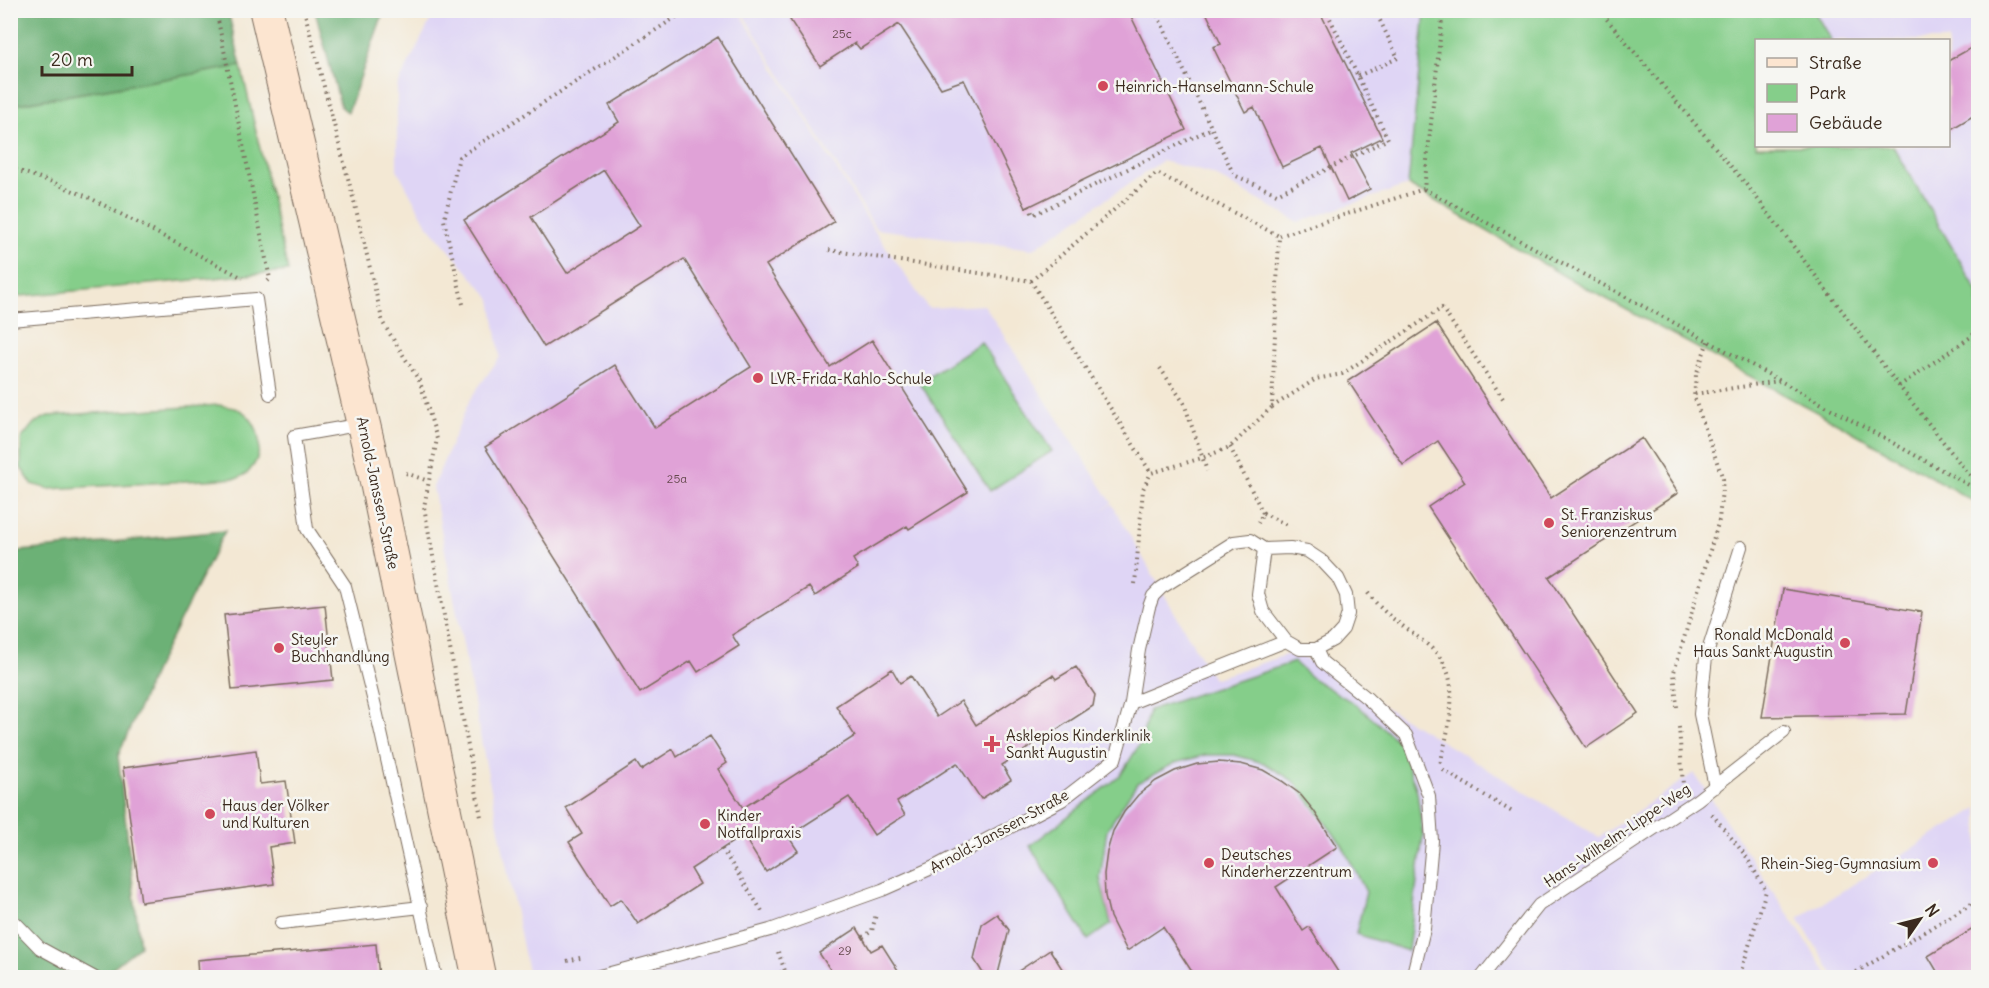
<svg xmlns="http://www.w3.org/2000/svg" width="1989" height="988" viewBox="0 0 1989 988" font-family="Delius,sans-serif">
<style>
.built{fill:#dfd5f5}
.green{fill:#85ce8a;stroke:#607c54;stroke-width:1.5}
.forest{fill:#6cb176;stroke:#546e4a;stroke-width:1.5}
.building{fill:#e0a2d7;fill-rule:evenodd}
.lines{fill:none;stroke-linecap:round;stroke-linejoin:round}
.lane-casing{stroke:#7b6c5e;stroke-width:14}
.secondary-casing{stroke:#7b6c5e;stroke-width:35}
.path{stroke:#7b6c5e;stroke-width:4;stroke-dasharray:1.5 4.5;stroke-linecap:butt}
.lane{stroke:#fff;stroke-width:12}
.secondary{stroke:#fce5d0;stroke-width:33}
.poi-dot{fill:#d1495b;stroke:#f6f6f2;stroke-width:2}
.labels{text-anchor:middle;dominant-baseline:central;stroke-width:5;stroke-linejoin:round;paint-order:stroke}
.number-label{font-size:12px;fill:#64484c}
.poi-label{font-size:15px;fill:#3b2a1e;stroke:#f6f6f2;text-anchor:start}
.street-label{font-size:15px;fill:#3b2a1e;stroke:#f6f6f2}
</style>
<rect width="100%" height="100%" fill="#f6f6f2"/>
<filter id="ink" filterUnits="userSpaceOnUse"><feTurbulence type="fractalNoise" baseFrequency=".0167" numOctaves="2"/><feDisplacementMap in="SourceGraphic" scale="12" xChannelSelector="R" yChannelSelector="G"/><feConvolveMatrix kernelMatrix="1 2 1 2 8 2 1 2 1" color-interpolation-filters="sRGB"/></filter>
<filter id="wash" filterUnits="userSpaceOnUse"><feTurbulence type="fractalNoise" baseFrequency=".008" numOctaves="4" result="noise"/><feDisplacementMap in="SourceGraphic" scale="24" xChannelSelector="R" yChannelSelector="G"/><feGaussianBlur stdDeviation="1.35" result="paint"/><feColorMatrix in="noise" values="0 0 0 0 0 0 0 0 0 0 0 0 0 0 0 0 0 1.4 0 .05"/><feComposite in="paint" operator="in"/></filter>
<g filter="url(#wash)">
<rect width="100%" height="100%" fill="#f3e8d4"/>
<path class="built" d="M439,11H739L874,230L928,308L984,305L1112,503L1101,511L1112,504L1213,679L1295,652L1599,837L1694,773L1830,977H529L484,755L433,487L470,399L500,357L491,299L426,223L397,169V87L434,13Z
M741,11H1425L1408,185L1298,222L1212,174L1162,161L1033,249L876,229Z
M1814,11H1978V292L1893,146H1948V40H1831Z
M1978,808V977H1835L1798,918Z"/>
<path class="green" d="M1425,11H1814L1831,40H1756V146H1893L1978,292V504L1846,428L1566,277L1408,185Z
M241,66L288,271L11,297V105Z
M981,342L1052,451L990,491L919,382Z
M219,405C226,407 236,407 242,411C261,424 265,453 250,470C248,474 242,476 238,478L49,489L32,484L21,468V439L34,423L48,416Z
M1294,662L1313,679L1357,705L1400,743L1417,791L1423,836L1408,951L1356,934L1366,892L1342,845L1295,782L1264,763L1234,755H1206L1175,763L1137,783L1107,830L1100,878L1111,924L1088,940L1030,846L1120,776L1141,742L1149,710Z"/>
<path class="forest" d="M11,10L228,11L241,66L11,105Z
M315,11H384L348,112L341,107Z
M225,531L156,668L118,756L140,946L101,977L11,978V552Z"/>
<g id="blocks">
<path class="building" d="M804,10H1128L1186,130L1026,208L964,80L941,88L899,24L860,49L855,43L820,66L790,20Z
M1205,10H1319L1382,138L1351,153L1370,189L1347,201L1322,148L1282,167L1254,107L1245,112L1213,47L1221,44Z
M718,37L834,222L766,265L830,367L872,340L968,492L909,529L907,526L853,559L858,568L815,596L809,587L732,635L739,646L698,672L691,661L640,693L485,447L615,365L655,428L751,367L684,259L544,347L464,220L619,122L609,105ZM604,170L640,226L567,273L531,217Z
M1978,44V113L1948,131V61Z
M1436,323L1551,498L1642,438L1678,493L1549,577L1638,713L1586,748L1428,507L1465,482L1438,441L1403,465L1348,381Z
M1783,589L1922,612L1906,714L1762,717Z
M325,605L333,680L232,690L224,615Z
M1076,667L1095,695L1093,706L1002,765L1011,780L981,799L957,763L897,802L905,815L874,835L849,797L788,836L798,851L766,872L743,835L691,869L700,884L638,924L621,899L610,906L569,842L582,834L566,808L636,762L641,770L673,749L677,757L710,736L727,763L718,769L743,808L855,736L836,706L892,669L900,683L911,676L937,717L961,701L976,725L1053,675L1056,679Z
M256,750L260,784L286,781L295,843L269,847L274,884L141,902L123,768Z
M1219,762L1241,764L1263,770L1282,781L1300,794L1314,811L1337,847L1276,887L1303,931L1309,927L1342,978H1196L1163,927L1127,951L1110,917L1105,896L1104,874L1107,852L1113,831L1124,812L1138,795L1156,781L1175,771L1197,764Z
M997,914L1009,930L997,978H986L974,959L982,924Z
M1978,926V978H1941L1928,956Z
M857,928L871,951L882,945L903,978H831L834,975L819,953Z
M376,944L379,978H198L197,960Z
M1050,950L1068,978H1008Z"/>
</g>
</g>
<g filter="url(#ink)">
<use href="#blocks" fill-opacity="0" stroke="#7b6c5e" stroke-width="1.5"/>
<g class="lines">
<g class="lane-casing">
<path id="lane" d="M10,320L256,299L270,394
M363,424L294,436L307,529L345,586L375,706L436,978
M1290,548L1307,551L1322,561L1338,578L1346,595L1348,614L1343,629L1333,640L1316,649H1300L1286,641L1263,611L1258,594L1264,549Z
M1316,649L1322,662L1368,699L1406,735L1429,796L1432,841L1424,929L1412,978
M1131,703L1286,641
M1715,787L1700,714L1706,657L1741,547
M10,917L40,948L95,978
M281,923L421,907
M592,978L770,930L882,890L934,867L1062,800L1115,759L1131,703L1139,650L1149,607L1153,596L1161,588L1234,542L1250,540L1264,549
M1481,978L1539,905L1697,800L1784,732"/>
</g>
<g class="secondary-casing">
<path id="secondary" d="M266,10L373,465L479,978"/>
</g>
<path class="path" d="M216,10L270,279L268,281
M304,10L355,205L383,323L420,382L437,439L424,507L481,817
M1155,10L1234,175L1277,194L1388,139L1326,10
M1599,10L1750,189L1899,386L1978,486
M1358,76L1398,58L1375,10
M10,168L52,182L90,198L243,278
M1424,189L1708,341L1978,490
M1029,206L1033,215L1212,128
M829,250L1031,281L1151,473L1202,458L1230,447L1272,407L1279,236L1424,189L1443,10
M1031,281L1157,173L1279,236
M463,304L444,220L459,157L687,10
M1160,368L1184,403L1207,471
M1899,386L1972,336L1978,328
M1695,394L1779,381
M1272,407L1316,379L1342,374L1442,308L1504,400
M1230,447L1263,513L1258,523
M406,473L428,481
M1263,513L1289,526
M1135,584L1143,489L1151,473
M1368,593C1380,610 1396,621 1412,633C1423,641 1436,650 1443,662C1460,690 1447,734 1440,765
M1677,707L1674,672L1719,520L1723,479L1694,397L1696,375L1708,341
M1679,727L1683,785
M1443,770L1514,813
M1712,814L1746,856L1766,891L1739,978
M722,849L762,911
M863,937L872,931L876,914
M567,961L584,957
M763,978L785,971L777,949
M789,978L785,971L798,978
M1846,978L1978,900"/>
<use href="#lane" class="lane"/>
<use href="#secondary" class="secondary"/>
</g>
</g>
<g class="poi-dot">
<circle cx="1103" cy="86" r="6"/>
<circle cx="758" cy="378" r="6"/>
<circle cx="1549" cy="523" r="6"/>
<circle cx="1845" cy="643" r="6"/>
<circle cx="279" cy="648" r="6"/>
<path d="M989 735h6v6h6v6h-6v6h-6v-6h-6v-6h6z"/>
<circle cx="210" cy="814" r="6"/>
<circle cx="705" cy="824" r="6"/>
<circle cx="1209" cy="863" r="6"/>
<circle cx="1933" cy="863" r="6"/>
</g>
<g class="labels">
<g class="number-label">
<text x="842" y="33">25c</text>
<text x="677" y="478">25a</text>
<text x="845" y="950">29</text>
</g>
<g class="poi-label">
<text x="1115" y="86">Heinrich-Hanselmann-Schule</text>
<text x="770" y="378">LVR-Frida-Kahlo-Schule</text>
<text x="1561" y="514">St. Franziskus<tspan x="1561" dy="17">Seniorenzentrum</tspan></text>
<text x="1833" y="634" text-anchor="end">Ronald McDonald<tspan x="1833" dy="17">Haus Sankt Augustin</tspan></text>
<text x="291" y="639">Steyler<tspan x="291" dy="17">Buchhandlung</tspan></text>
<text x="1006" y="735">Asklepios Kinderklinik<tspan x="1006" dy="17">Sankt Augustin</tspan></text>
<text x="222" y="805">Haus der Völker<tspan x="222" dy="17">und Kulturen</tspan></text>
<text x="717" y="815">Kinder<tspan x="717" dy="17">Notfallpraxis</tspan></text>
<text x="1221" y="854">Deutsches<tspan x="1221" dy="17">Kinderherzzentrum</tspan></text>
<text x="1921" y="863" text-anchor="end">Rhein-Sieg-Gymnasium</text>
</g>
<g class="street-label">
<text transform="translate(378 493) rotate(78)">Arnold-Janssen-Straße</text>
<text transform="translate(999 831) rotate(-29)">Arnold-Janssen-Straße</text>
<text transform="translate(1617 835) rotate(-34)">Hans-Wilhelm-Lippe-Weg</text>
</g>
</g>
<rect width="1989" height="988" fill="none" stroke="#f6f6f2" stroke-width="36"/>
<rect x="1755" y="39" width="195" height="108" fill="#f6f6f2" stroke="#aba49d" stroke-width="1.5"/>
<rect x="1767" y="58" width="30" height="9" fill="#fce5d0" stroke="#aba49d" stroke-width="1.5"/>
<text x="1809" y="69" font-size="18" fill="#3b2a1e">Straße</text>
<rect x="1767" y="84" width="30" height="18" fill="#85ce8a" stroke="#aba49d" stroke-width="1.5"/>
<text x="1809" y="99" font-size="18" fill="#3b2a1e">Park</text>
<rect x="1767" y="114" width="30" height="18" fill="#e0a2d7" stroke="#aba49d" stroke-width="1.5"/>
<text x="1809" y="129" font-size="18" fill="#3b2a1e">Gebäude</text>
<g transform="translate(1920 919) rotate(55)" stroke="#f6f6f2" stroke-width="4.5" paint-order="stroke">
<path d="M0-4.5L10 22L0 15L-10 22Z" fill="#3b2a1e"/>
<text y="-9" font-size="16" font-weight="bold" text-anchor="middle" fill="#3b2a1e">N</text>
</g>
<path d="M42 66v9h90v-9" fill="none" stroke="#3b2a1e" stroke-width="3"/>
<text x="51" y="66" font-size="18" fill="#3b2a1e" stroke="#f6f6f2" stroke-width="4.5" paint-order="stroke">20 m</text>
</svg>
